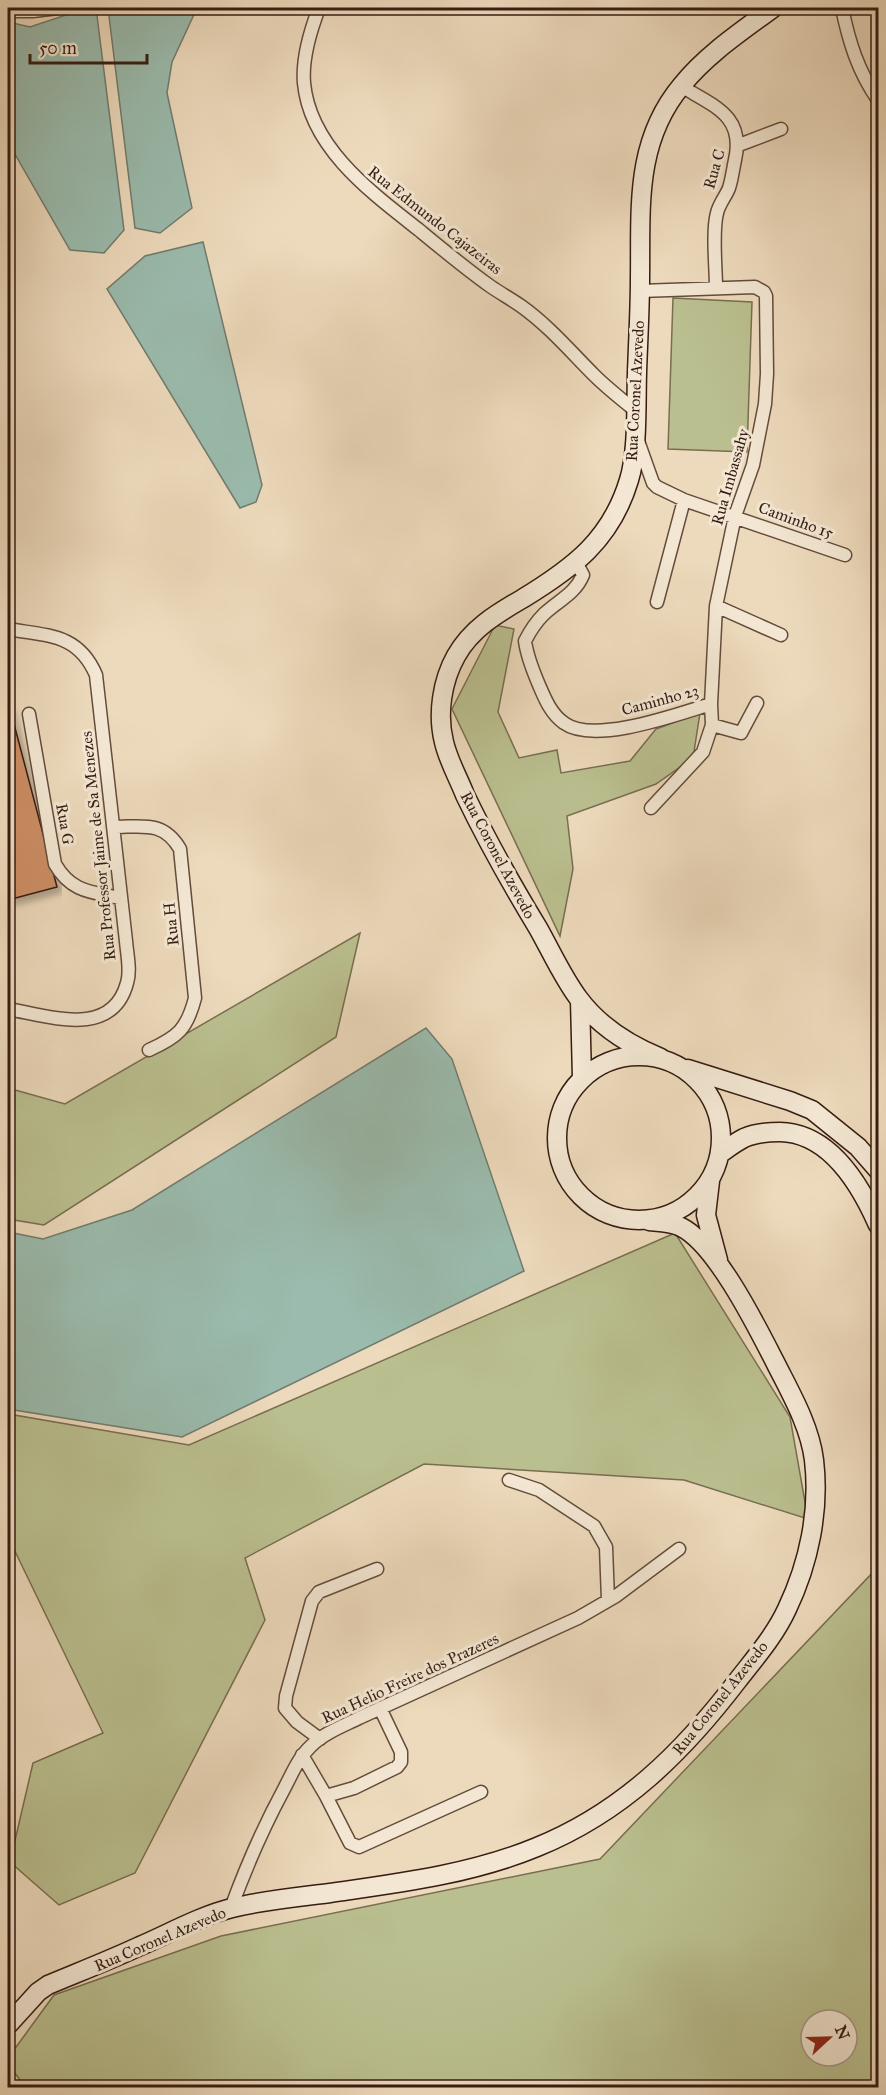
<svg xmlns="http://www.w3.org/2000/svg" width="886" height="2095" viewBox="0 0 886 2095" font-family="'IM FELL Great Primer',serif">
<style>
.green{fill:#babf8f;stroke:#786e50;stroke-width:1.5;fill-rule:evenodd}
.water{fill:#9abbad;stroke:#727b6f;stroke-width:1.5}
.building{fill:#cb8d64;stroke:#361c12;stroke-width:1.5;filter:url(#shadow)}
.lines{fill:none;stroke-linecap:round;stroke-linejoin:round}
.street-casing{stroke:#644c3c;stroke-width:15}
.secondary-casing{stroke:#361c12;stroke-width:21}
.street{stroke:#f3e7d3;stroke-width:12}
.secondary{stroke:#f3e7d3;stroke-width:18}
.labels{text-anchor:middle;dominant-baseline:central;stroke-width:6;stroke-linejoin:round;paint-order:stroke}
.street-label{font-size:16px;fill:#361c12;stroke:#f3e7d3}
</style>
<defs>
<filter id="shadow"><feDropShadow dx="5.5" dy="5.5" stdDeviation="3" flood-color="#0004"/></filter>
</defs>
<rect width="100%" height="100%" fill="#eddabc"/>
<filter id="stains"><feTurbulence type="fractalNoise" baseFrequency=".00333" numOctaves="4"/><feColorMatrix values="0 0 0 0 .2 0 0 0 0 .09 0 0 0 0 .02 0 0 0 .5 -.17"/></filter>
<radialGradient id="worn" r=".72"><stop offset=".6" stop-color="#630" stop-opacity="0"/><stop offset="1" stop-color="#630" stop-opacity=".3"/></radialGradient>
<path class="green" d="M673,298L752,302L747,452L668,449Z
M495,625L514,629L498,712L519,758L557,750L561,773L630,761L656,729L700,713L693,758L656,784L567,816L573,869L560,936L452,709Z
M360,933L336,1037L44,1225L8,1219V1088L65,1104Z
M675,1233L790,1417L808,1519L684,1480L424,1464L245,1558L265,1620L135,1873L59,1905L10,1862L33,1763L103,1733L10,1541L8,1540V1414L189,1445Z
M878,1567V2087L26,2088L8,2064V2058L54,1995L221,1936L600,1859ZM811,2020H847V2056H811Z"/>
<path class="water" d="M87,8H96L124,230L104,253L70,250L8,142V22L30,27Z
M108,8H197L172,62L167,93L192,208L160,233L135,228Z
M203,242L262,485L256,502L240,508L107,289L145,256Z
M426,1028L452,1059L524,1271L182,1437L8,1409V1232L43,1239L132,1210Z"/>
<path class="building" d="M8,705H9L57,887L8,900Z"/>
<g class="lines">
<g class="street-casing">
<path id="street" d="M319,8C311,29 302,60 304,83C310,148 372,193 419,230C442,249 466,269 490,286C500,293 511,299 521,306C549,326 570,351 594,375C607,388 621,399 636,411
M842,8C849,42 858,71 878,100
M8,11H33L58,8
M681,86C713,106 745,115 735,160C733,169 732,179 729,188C726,196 719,204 717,213C712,232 716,267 716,288
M739,145L781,129
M640,291L755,287L764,292L766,296L767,374L765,404L753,465L735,516L716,606L711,704L712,725L703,752L651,808
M638,441L653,483L657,487L684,500L845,555
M576,562L583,575C575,594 559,600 544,614C536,622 530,631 525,641C527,656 533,671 539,685C545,699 551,714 564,723C594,745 678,714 711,704
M657,602L684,500
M716,606L781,635
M8,629C47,636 78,633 96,675L126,941C127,954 131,971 127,983C112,1039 49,1016 8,1009
M29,714L55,864C71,892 91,892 120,898
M712,725L741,733L757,703
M113,827C142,827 163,820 180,849L195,998C187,1029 178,1037 149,1050
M509,1480L539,1490L594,1526L606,1547L608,1600
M320,1739L297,1722L285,1708L286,1696L312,1601L319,1592L377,1569
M302,1755L326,1796L354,1788L397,1767L401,1762V1752L380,1708
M326,1796L350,1843L359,1847L481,1792
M231,1908C246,1867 263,1828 284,1789C292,1774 298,1758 311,1746C324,1733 343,1726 359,1718L578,1618L616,1596L679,1549"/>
</g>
<g class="secondary-casing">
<path id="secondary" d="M580,1000L582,1078
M557 1138a82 82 0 1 1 164 0a82 82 0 1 1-164 0Z
M661,1058C629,1045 600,1027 579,999C563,978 551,951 538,928C512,885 487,841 465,795C458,777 448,760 444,742C437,714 442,681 456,656C471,629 496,614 522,599C573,568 611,540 629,480C638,451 636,405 637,373C638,341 640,310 640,278C641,209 634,142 682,85C707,54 742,31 773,8
M688,1069L790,1101L812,1110L858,1147L878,1170
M721,1153C728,1148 736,1142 744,1138C755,1133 767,1132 780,1132C830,1133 860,1184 878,1225
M710,1181L706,1215L718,1260
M8,2025L38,1992L48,1985C79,1972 110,1960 140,1946C170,1933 200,1916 232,1908C264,1900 298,1897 330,1893C400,1883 472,1874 537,1847C623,1812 683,1752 738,1680C756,1657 775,1635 787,1609C809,1563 820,1510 814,1460C810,1426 790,1392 775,1362C757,1327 716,1244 681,1227C672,1222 660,1222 649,1221"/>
</g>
<use href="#street" class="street"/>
<use href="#secondary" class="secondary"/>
</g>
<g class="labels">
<g class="street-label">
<text transform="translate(714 169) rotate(-74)">Rua C</text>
<text transform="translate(435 220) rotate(38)">Rua Edmundo Cajazeiras</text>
<text transform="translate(635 391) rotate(-87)">Rua Coronel Azevedo</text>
<text transform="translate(730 477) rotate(-74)">Rua Imbassahy</text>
<text transform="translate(796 520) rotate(20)">Caminho 15</text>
<text transform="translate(660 700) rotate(-15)">Caminho 23</text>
<text transform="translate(65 824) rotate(80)">Rua G</text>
<text transform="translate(98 846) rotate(-96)">Rua Professor Jaime de Sa Menezes</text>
<text transform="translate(498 855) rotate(62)">Rua Coronel Azevedo</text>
<text transform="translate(171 924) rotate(-96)">Rua H</text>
<text transform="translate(410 1678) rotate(-25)">Rua Helio Freire dos Prazeres</text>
<text transform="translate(720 1698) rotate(-51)">Rua Coronel Azevedo</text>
<text transform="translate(160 1939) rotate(-23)">Rua Coronel Azevedo</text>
</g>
</g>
<rect width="886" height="2095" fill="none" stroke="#eddabc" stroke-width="30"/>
<rect x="9" y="9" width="868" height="2077" fill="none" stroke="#361c12" stroke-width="3"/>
<rect x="15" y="15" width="856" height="2065" fill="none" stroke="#361c12" stroke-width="1.5"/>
<g transform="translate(829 2038) rotate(68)"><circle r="28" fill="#f3e7d3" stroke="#a79686" stroke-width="1.5"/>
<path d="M0-4.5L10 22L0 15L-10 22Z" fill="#8f2418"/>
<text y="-9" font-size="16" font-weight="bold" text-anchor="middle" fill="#361c12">N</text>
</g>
<path d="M30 54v9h117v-9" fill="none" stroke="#361c12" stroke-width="3"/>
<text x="39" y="54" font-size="18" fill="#361c12" stroke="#f3e7d3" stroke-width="4.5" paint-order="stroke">50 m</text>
<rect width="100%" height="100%" filter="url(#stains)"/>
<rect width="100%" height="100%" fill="url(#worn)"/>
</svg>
